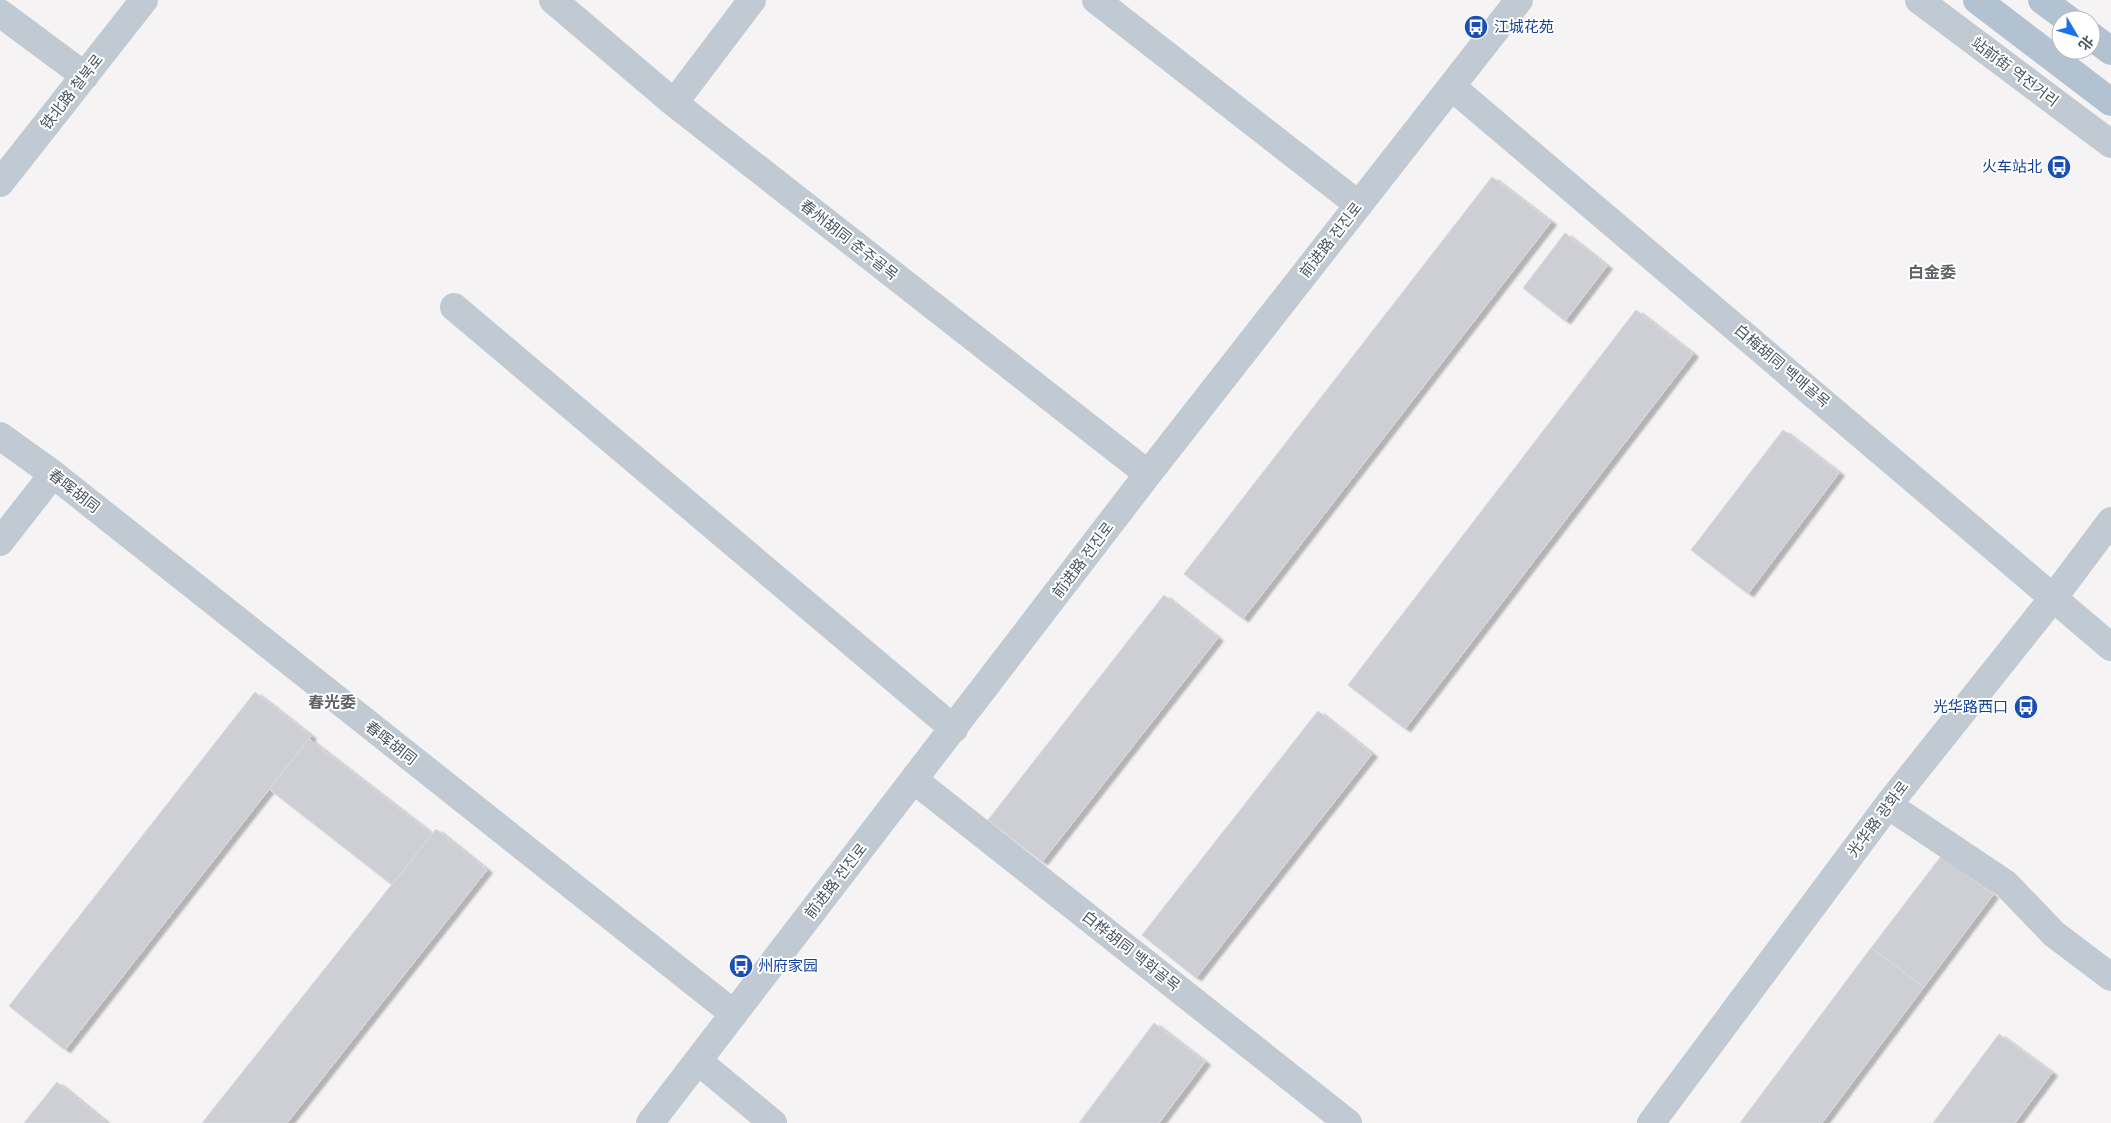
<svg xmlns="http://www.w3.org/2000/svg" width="2111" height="1123" viewBox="0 0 2111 1123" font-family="'Fira Sans','Noto Sans SC','Noto Sans KR',sans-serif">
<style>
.building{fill:#cdcfd5;stroke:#d7d9de;filter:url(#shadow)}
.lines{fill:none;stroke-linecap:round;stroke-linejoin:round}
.minor{stroke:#c1cad2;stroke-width:28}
.major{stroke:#b3c2d1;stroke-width:28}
.labels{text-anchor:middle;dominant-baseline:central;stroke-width:4;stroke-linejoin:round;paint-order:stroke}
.transit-label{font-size:15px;fill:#164399;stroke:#fff;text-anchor:start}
.street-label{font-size:15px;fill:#4a5661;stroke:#fff}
.neighbourhood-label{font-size:16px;font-weight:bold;fill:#5f6368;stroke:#fff}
</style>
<defs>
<filter id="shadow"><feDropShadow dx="5.5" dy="3" stdDeviation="1" flood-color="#0004"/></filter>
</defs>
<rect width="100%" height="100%" fill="#f5f3f3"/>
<path class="building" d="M1492,177L1551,222L1243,619L1184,574Z
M1565,233L1607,266L1565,321L1523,288Z
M1636,310L1693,354L1405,729L1348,685Z
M1783,430L1839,473L1748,594L1691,550Z
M1164,595L1218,638L1042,862L988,820Z
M255,692L311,736L65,1050L9,1006Z
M1318,711L1372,754L1196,978L1142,935Z
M309,739L432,834L392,885L269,789Z
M436,829L487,870L287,1123H202Z
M1942,855L1993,895L1924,987L1871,948Z
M1871,948L1924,987L1822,1123H1740Z
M1154,1023L1205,1062L1159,1123H1079Z
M1999,1034L2052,1073L2015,1123H1933Z
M57,1082L107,1123H24Z"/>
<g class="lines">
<path class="minor" d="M553,0L674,103L1148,474
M1096,0L1359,205
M1919,0L2111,144
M0,13L85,76
M1452,87L2111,647
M674,103L752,0
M0,183L144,0
M454,307L954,729
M0,436L53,474L734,1014
M0,542L53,474
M914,780L1348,1123
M1888,805L2006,884L2054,934L2111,977
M698,1061L773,1123
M650,1123L1148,474L1519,0
M1651,1123L1888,805L2054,597L2111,521"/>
<path class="major" d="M1977,0L2111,102
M2042,0L2069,20
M2091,36L2111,51"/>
</g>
<defs>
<g id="bus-disc" transform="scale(1.25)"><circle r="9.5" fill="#1a4fb4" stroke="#fff"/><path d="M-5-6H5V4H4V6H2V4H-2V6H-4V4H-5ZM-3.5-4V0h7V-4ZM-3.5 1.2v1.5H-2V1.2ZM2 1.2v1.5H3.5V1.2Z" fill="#fff"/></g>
</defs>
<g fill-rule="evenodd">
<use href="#bus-disc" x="1476" y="27"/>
<use href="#bus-disc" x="2059" y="167"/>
<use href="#bus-disc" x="2026" y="707"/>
<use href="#bus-disc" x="741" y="966"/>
</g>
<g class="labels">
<g class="transit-label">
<text x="1494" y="27">江城花苑</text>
<text x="2042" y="167" text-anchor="end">火车站北</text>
<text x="2008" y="707" text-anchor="end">光华路西口</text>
<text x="758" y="966">州府家园</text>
</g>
<g class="street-label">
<text transform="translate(2015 72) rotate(37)">站前街 역전거리</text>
<text transform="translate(72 92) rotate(-52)">铁北路 철북로</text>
<text transform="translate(849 240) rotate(38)">春州胡同 춘주골목</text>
<text transform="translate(1331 240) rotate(-52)">前进路 전진로</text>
<text transform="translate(1782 366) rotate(40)">白梅胡同 백매골목</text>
<text transform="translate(74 491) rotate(38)">春晖胡同</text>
<text transform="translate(1083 560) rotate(-53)">前进路 전진로</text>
<text transform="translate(391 743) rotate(38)">春晖胡同</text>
<text transform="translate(1878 819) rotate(-53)">光华路 광화로</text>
<text transform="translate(836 881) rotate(-52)">前进路 전진로</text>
<text transform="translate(1131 951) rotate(38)">白桦胡同 백화골목</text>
</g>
<g class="neighbourhood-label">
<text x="1932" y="272">白金委</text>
<text x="332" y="702">春光委</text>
</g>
</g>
<g transform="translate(2076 35) rotate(128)"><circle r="24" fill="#ffffff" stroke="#b7bbc0"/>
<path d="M0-4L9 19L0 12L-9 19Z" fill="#1a73e8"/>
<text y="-8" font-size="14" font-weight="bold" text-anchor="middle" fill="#4a5661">北</text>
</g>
</svg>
